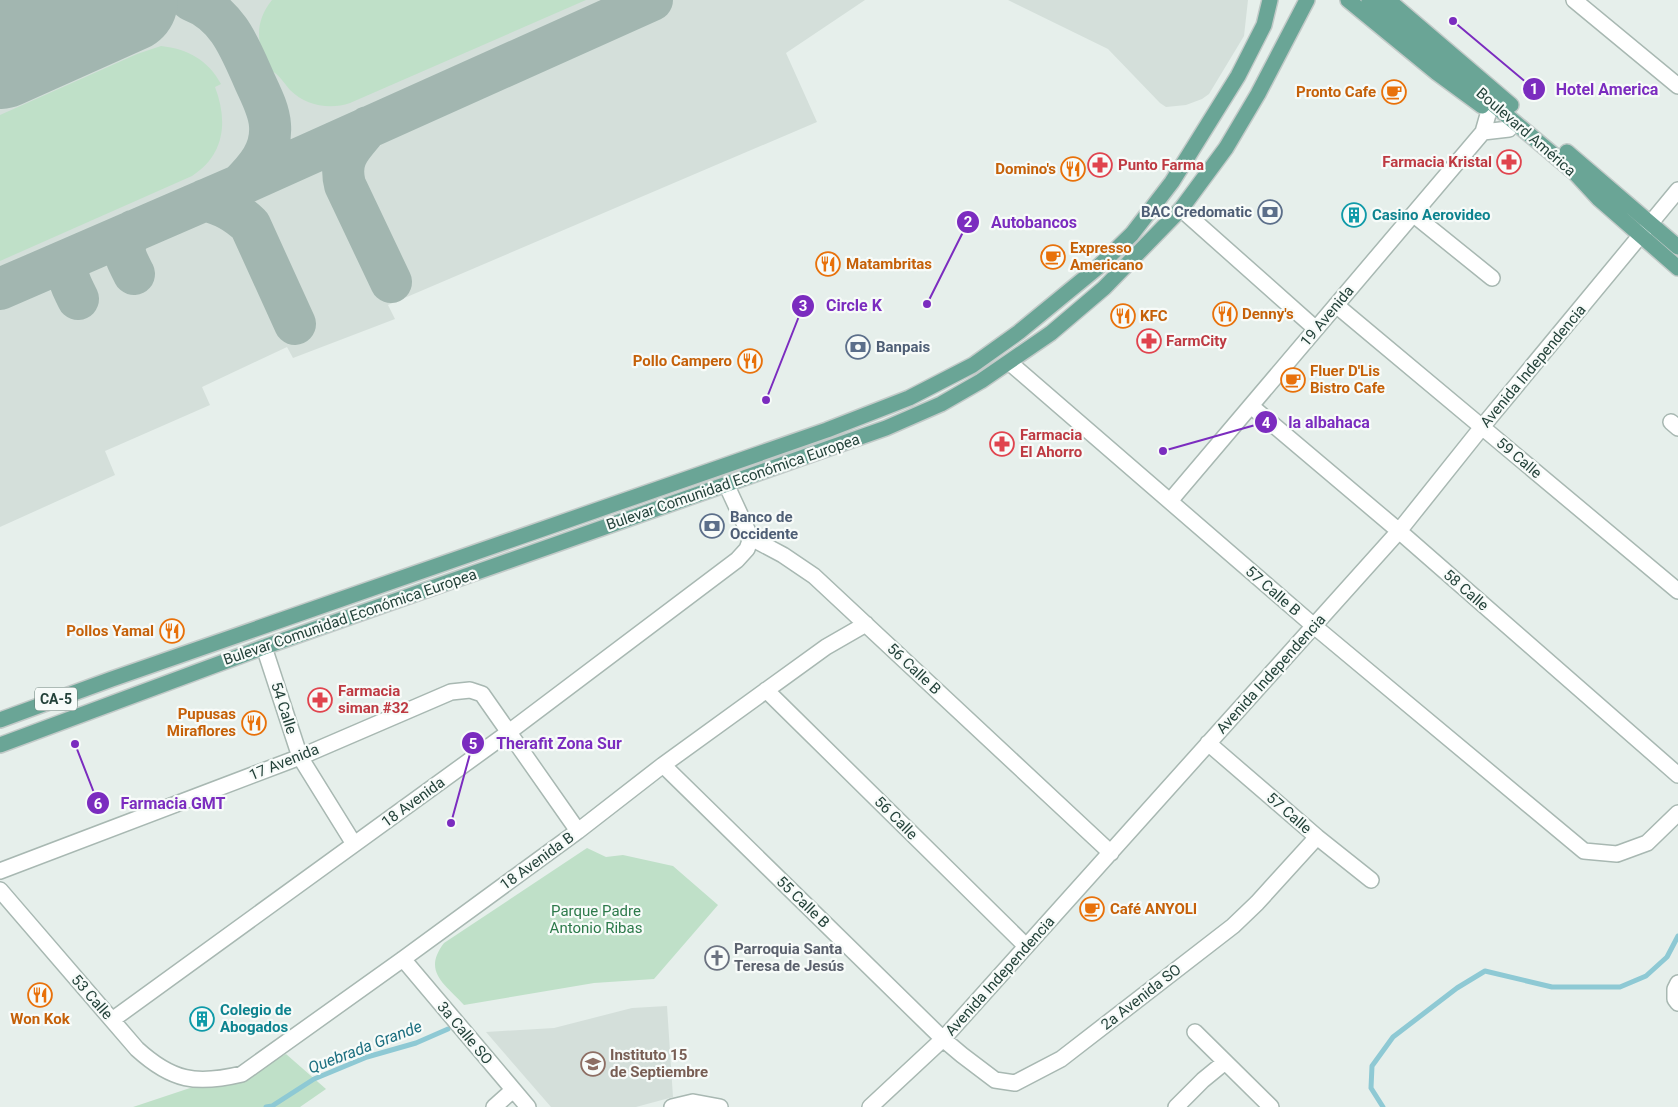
<svg xmlns="http://www.w3.org/2000/svg" width="1678" height="1107" viewBox="0 0 1678 1107" font-family="Roboto,sans-serif">
<style>
.built{fill:#d4dfda}
.green{fill:#bfe0c8}
.lines{fill:none;stroke-linecap:round;stroke-linejoin:round}
.stream{stroke:#8ec9d4;stroke-width:5}
.taxiway{stroke:#a2b6b0;stroke-width:42}
.runway{stroke:#a2b6b0;stroke-width:106}
.minor-casing{stroke:#a8b8b2;stroke-width:18}
.major-casing{stroke:#c2cac8;stroke-width:18}
.minor{stroke:#fff;stroke-width:15}
.major{stroke:#6aa596;stroke-width:15}
.labels{text-anchor:middle;dominant-baseline:central;stroke-width:4.5;stroke-linejoin:round;paint-order:stroke}
.shield{fill:#f7fbf9;stroke:#637a73;stroke-width:1}
.shield-label{font-size:14px;font-weight:bold;fill:#24423a}
.food-label{font-size:15px;font-weight:bold;fill:#c56008;stroke:#f7fbf9;text-anchor:start}
.street-label{font-size:15px;fill:#24423a;stroke:#f7fbf9}
.health-label{font-size:15px;font-weight:bold;fill:#be3a42;stroke:#f7fbf9;text-anchor:start}
.service-label{font-size:15px;font-weight:bold;fill:#4e5e75;stroke:#f7fbf9;text-anchor:start}
.culture-label{font-size:15px;font-weight:bold;fill:#0d838f;stroke:#f7fbf9;text-anchor:start}
.park-label{font-size:15px;fill:#2d7a4b;stroke:#f7fbf9}
.worship-label{font-size:15px;font-weight:bold;fill:#5b616d;stroke:#f7fbf9;text-anchor:start}
.education-label{font-size:15px;font-weight:bold;fill:#785e54;stroke:#f7fbf9;text-anchor:start}
.water-label{font-size:16px;font-style:italic;fill:#1c6f80;stroke:#f7fbf9}
.leader{fill:none;stroke:#7b2cbf;stroke-width:2}
.callout-dot{fill:#7b2cbf;stroke:#f7fbf9;stroke-width:2}
.mark-label{font-size:15px;text-anchor:middle;font-weight:bold;fill:#fff}
.callout-label{font-size:16px;text-anchor:middle;font-weight:bold;fill:#7b2cbf;stroke:#f7fbf9;stroke-width:4.5;stroke-linejoin:round;paint-order:stroke}
</style>
<rect width="100%" height="100%" fill="#e6efeb"/>
<path class="built" d="M0,0H865L786,53L817,122L388,305L395,319L293,358L287,347L202,387L210,405L105,451L115,475L0,527Z
M1008,0H1248L1244,36L1209,94L1202,99L1186,105L1166,107L1160,103L1108,49Z
M667,1006L673,1097L636,1107H551L486,1032L554,1028L632,1008Z"/>
<path class="green" d="M272,0H586L350,103C330,110 306,106 290,90C284,83 279,74 270,70C257,45 253,24 272,0Z
M161,46C188,49 208,60 221,84L215,87C228,121 225,155 192,176L0,261V115L137,54Z
M587,848L606,857L623,855L673,866L718,905L654,979L594,983L464,1005C445,984 422,972 444,943Z
M286,1054L326,1089L300,1107H133L193,1087L238,1081Z"/>
<g class="lines">
<path class="stream" d="M266,1107L272,1106L314,1079L367,1057L416,1043L448,1029
M1383,1107L1371,1088L1372,1066L1393,1037L1457,988L1485,971L1552,987H1620L1646,976L1667,957L1678,936"/>
<path class="taxiway" d="M191,0C228,14 240,48 255,82C261,95 269,110 270,125C272,151 257,168 240,185
M368,127C352,147 338,157 345,185L391,282
M205,200C224,206 235,211 250,225L295,324
M133,231C119,248 125,256 134,274
M76,256C62,272 70,282 78,299
M0,289L240,185L652,0"/>
<path class="runway" d="M0,56L125,0"/>
<g class="minor-casing">
<path id="minor" d="M1574,0L1678,86
M1483,132L1509,129
M1181,209L1316,329
M1414,215L1492,278
M1336,305L1678,591
M1010,363L1314,626L1584,851L1617,854L1647,843L1678,813
M1251,406L1399,531L1678,775
M1671,422L1678,428
M726,484L751,538L783,555L814,576L1111,853
M1170,501L1483,132L1489,111
M264,647L300,757L354,844
M766,690L1026,946
M1208,743L1317,837L1371,880
M663,765L943,1039L962,1055L995,1080L1015,1083L1061,1059L1233,926L1257,903L1317,837
M0,871L300,757L451,692L470,690L482,694L578,831
M0,890L137,1049C172,1081 196,1085 242,1074L403,959L578,831L663,765L826,647L866,624
M403,959L528,1107
M1678,983L1675,989V999L1678,1003
M112,1020L509,732L737,560L747,549L751,538
M1195,1032L1271,1107
M494,1107L513,1090
M672,1107L693,1102L720,1107
M870,1107L943,1039L1399,531L1482,427L1678,190
M1176,1107L1203,1080L1225,1062"/>
</g>
<g class="major-casing">
<path id="major" d="M1348,0L1437,73L1482,106
M1369,0L1574,172L1598,198L1678,268
M1388,0L1511,105
M1567,152L1678,247
M0,720L112,679L827,430L909,398L973,365L1019,332L1097,268L1132,234L1172,182L1238,76L1264,25L1270,0
M0,745L264,647L886,428L941,404L981,381L1051,333L1104,288L1181,209L1226,148L1258,94L1307,0"/>
</g>
<use href="#minor" class="minor"/>
<use href="#major" class="major"/>
</g>
<defs>
<g id="cafe-ring" transform="scale(1.25)"><circle r="9.5" fill="#f7fbf9" stroke="#e8710a" stroke-width="1.5"/><path d="M-5.5-4.5H6V0H3Q3 3.5 0 3.5H-2.5Q-5.5 3.5-5.5 0ZM3-3.2v2h1.7v-2ZM-6 4.5H4V6H-6Z" fill="#e8710a"/></g>
<g id="pharmacy-ring" transform="scale(1.25)"><circle r="9.5" fill="#f7fbf9" stroke="#e0444e" stroke-width="1.5"/><path d="M-2-6h4v4h4v4h-4v4h-4v-4h-4v-4h4Z" fill="#e0444e"/></g>
<g id="restaurant-ring" transform="scale(1.25)"><circle r="9.5" fill="#f7fbf9" stroke="#e8710a" stroke-width="1.5"/><path d="M-5-6h1v4h1v-4h1v4h1v-4h1v5L-1.5 .5V6h-2V.5L-5-1ZM5-6V6H3V1.5H1.5Q1.5-4 5-6Z" fill="#e8710a"/></g>
<g id="bank-ring" transform="scale(1.25)"><circle r="9.5" fill="#f7fbf9" stroke="#5c6f8a" stroke-width="1.5"/><path d="M-6-4H6V4H-6ZM0-2.3a2.3 2.3 0 1 0 0 4.6a2.3 2.3 0 1 0 0-4.6Z" fill="#5c6f8a"/></g>
<g id="building-ring" transform="scale(1.25)"><circle r="9.5" fill="#f7fbf9" stroke="#0f9aa8" stroke-width="1.5"/><path d="M-4-6H4V6H1V3H-1V6H-4ZM-2.5-4.3h1.7v1.8h-1.7ZM.8-4.3h1.7v1.8H.8ZM-2.5-1h1.7V.8h-1.7ZM.8-1h1.7V.8H.8Z" fill="#0f9aa8"/></g>
<g id="church-ring" transform="scale(1.25)"><circle r="9.5" fill="#f7fbf9" stroke="#6b7280" stroke-width="1.5"/><path d="M-1.2-6h2.4v3.5h3.3v2.4h-3.3V6h-2.4V-.1h-3.3v-2.4h3.3Z" fill="#6b7280"/></g>
<g id="school-ring" transform="scale(1.25)"><circle r="9.5" fill="#f7fbf9" stroke="#8d6e63" stroke-width="1.5"/><path d="M0-5L7-2L0 1L-7-2ZM-4 1L0 2.5L4 1V4Q0 6-4 4Z" fill="#8d6e63"/></g>
</defs>
<g fill-rule="evenodd">
<use href="#cafe-ring" x="1394" y="92"/>
<use href="#pharmacy-ring" x="1509" y="162"/>
<use href="#pharmacy-ring" x="1100" y="165"/>
<use href="#restaurant-ring" x="1073" y="169"/>
<use href="#bank-ring" x="1270" y="212"/>
<use href="#building-ring" x="1354" y="215"/>
<use href="#cafe-ring" x="1053" y="257"/>
<use href="#restaurant-ring" x="828" y="264"/>
<use href="#restaurant-ring" x="1225" y="314"/>
<use href="#restaurant-ring" x="1123" y="316"/>
<use href="#pharmacy-ring" x="1149" y="341"/>
<use href="#bank-ring" x="858" y="347"/>
<use href="#restaurant-ring" x="750" y="361"/>
<use href="#cafe-ring" x="1293" y="380"/>
<use href="#pharmacy-ring" x="1002" y="444"/>
<use href="#bank-ring" x="712" y="526"/>
<use href="#restaurant-ring" x="172" y="631"/>
<use href="#pharmacy-ring" x="320" y="700"/>
<use href="#restaurant-ring" x="254" y="723"/>
<use href="#cafe-ring" x="1092" y="909"/>
<use href="#church-ring" x="717" y="958"/>
<use href="#restaurant-ring" x="40" y="995"/>
<use href="#building-ring" x="202" y="1019"/>
<use href="#school-ring" x="593" y="1064"/>
</g>
<g class="labels">
<rect class="shield" x="35" y="687.5" width="42" height="23" rx="4"/>
<g class="shield-label">
<text x="56" y="699">CA-5</text>
</g>
<g class="food-label">
<text x="1376" y="92" text-anchor="end">Pronto Cafe</text>
<text x="1056" y="169" text-anchor="end">Domino's</text>
<text x="1070" y="248">Expresso<tspan x="1070" dy="17">Americano</tspan></text>
<text x="846" y="264">Matambritas</text>
<text x="1242" y="314">Denny's</text>
<text x="1140" y="316">KFC</text>
<text x="732" y="361" text-anchor="end">Pollo Campero</text>
<text x="1310" y="371">Fluer D'Lis<tspan x="1310" dy="17">Bistro Cafe</tspan></text>
<text x="154" y="631" text-anchor="end">Pollos Yamal</text>
<text x="236" y="714" text-anchor="end">Pupusas<tspan x="236" dy="17">Miraflores</tspan></text>
<text x="1110" y="909">Café ANYOLI</text>
<text x="40" y="1019" text-anchor="middle">Won Kok</text>
</g>
<g class="street-label">
<text transform="translate(1526 132) rotate(41)">Boulevard América</text>
<text transform="translate(1327 316) rotate(-50)">19 Avenida</text>
<text transform="translate(1533 366) rotate(-50)">Avenida Independencia</text>
<text transform="translate(1519 458) rotate(40)">59 Calle</text>
<text transform="translate(733 482) rotate(-19)">Bulevar Comunidad Económica Europea</text>
<text transform="translate(1466 590) rotate(41)">58 Calle</text>
<text transform="translate(1273 591) rotate(41)">57 Calle B</text>
<text transform="translate(350 617) rotate(-19)">Bulevar Comunidad Económica Europea</text>
<text transform="translate(914 669) rotate(43)">56 Calle B</text>
<text transform="translate(1271 674) rotate(-48)">Avenida Independencia</text>
<text transform="translate(284 708) rotate(72)">54 Calle</text>
<text transform="translate(284 762) rotate(-22)">17 Avenida</text>
<text transform="translate(413 802) rotate(-36)">18 Avenida</text>
<text transform="translate(1289 813) rotate(41)">57 Calle</text>
<text transform="translate(896 818) rotate(45)">56 Calle</text>
<text transform="translate(537 861) rotate(-36)">18 Avenida B</text>
<text transform="translate(803 902) rotate(44)">55 Calle B</text>
<text transform="translate(1000 976) rotate(-48)">Avenida Independencia</text>
<text transform="translate(92 997) rotate(49)">53 Calle</text>
<text transform="translate(1141 997) rotate(-38)">2a Avenida SO</text>
<text transform="translate(465 1033) rotate(50)">3a Calle SO</text>
</g>
<g class="health-label">
<text x="1492" y="162" text-anchor="end">Farmacia Kristal</text>
<text x="1118" y="165">Punto Farma</text>
<text x="1166" y="341">FarmCity</text>
<text x="1020" y="435">Farmacia<tspan x="1020" dy="17">El Ahorro</tspan></text>
<text x="338" y="691">Farmacia<tspan x="338" dy="17">siman #32</tspan></text>
</g>
<g class="service-label">
<text x="1252" y="212" text-anchor="end">BAC Credomatic</text>
<text x="876" y="347">Banpais</text>
<text x="730" y="517">Banco de<tspan x="730" dy="17">Occidente</tspan></text>
</g>
<g class="culture-label">
<text x="1372" y="215">Casino Aerovideo</text>
<text x="220" y="1010">Colegio de<tspan x="220" dy="17">Abogados</tspan></text>
</g>
<g class="park-label">
<text x="596" y="911">Parque Padre<tspan x="596" dy="17">Antonio Ribas</tspan></text>
</g>
<g class="worship-label">
<text x="734" y="949">Parroquia Santa<tspan x="734" dy="17">Teresa de Jesús</tspan></text>
</g>
<g class="education-label">
<text x="610" y="1055">Instituto 15<tspan x="610" dy="17">de Septiembre</tspan></text>
</g>
<g class="water-label">
<text transform="translate(365 1047) rotate(-21)">Quebrada Grande</text>
</g>
</g>
<path class="leader" d="M1453 21L1534 89M927 304L968 222M766 400L803 306M1163 451L1266 422M451 823L473 743M75 744L98 803"/>
<g class="callout-dot">
<circle cx="1453" cy="21" r="5"/>
<circle cx="927" cy="304" r="5"/>
<circle cx="766" cy="400" r="5"/>
<circle cx="1163" cy="451" r="5"/>
<circle cx="451" cy="823" r="5"/>
<circle cx="75" cy="744" r="5"/>
<circle cx="1534" cy="89" r="12"/>
<circle cx="968" cy="222" r="12"/>
<circle cx="803" cy="306" r="12"/>
<circle cx="1266" cy="422" r="12"/>
<circle cx="473" cy="743" r="12"/>
<circle cx="98" cy="803" r="12"/>
</g>
<g class="mark-label">
<text x="1534" y="94">1</text>
<text x="968" y="227">2</text>
<text x="803" y="311">3</text>
<text x="1266" y="428">4</text>
<text x="473" y="749">5</text>
<text x="98" y="809">6</text>
</g>
<g class="callout-label">
<text x="1607" y="95">Hotel America</text>
<text x="1034" y="228">Autobancos</text>
<text x="854" y="311">Circle K</text>
<text x="1329" y="428">la albahaca</text>
<text x="559" y="749">Therafit Zona Sur</text>
<text x="173" y="809">Farmacia GMT</text>
</g>
</svg>
